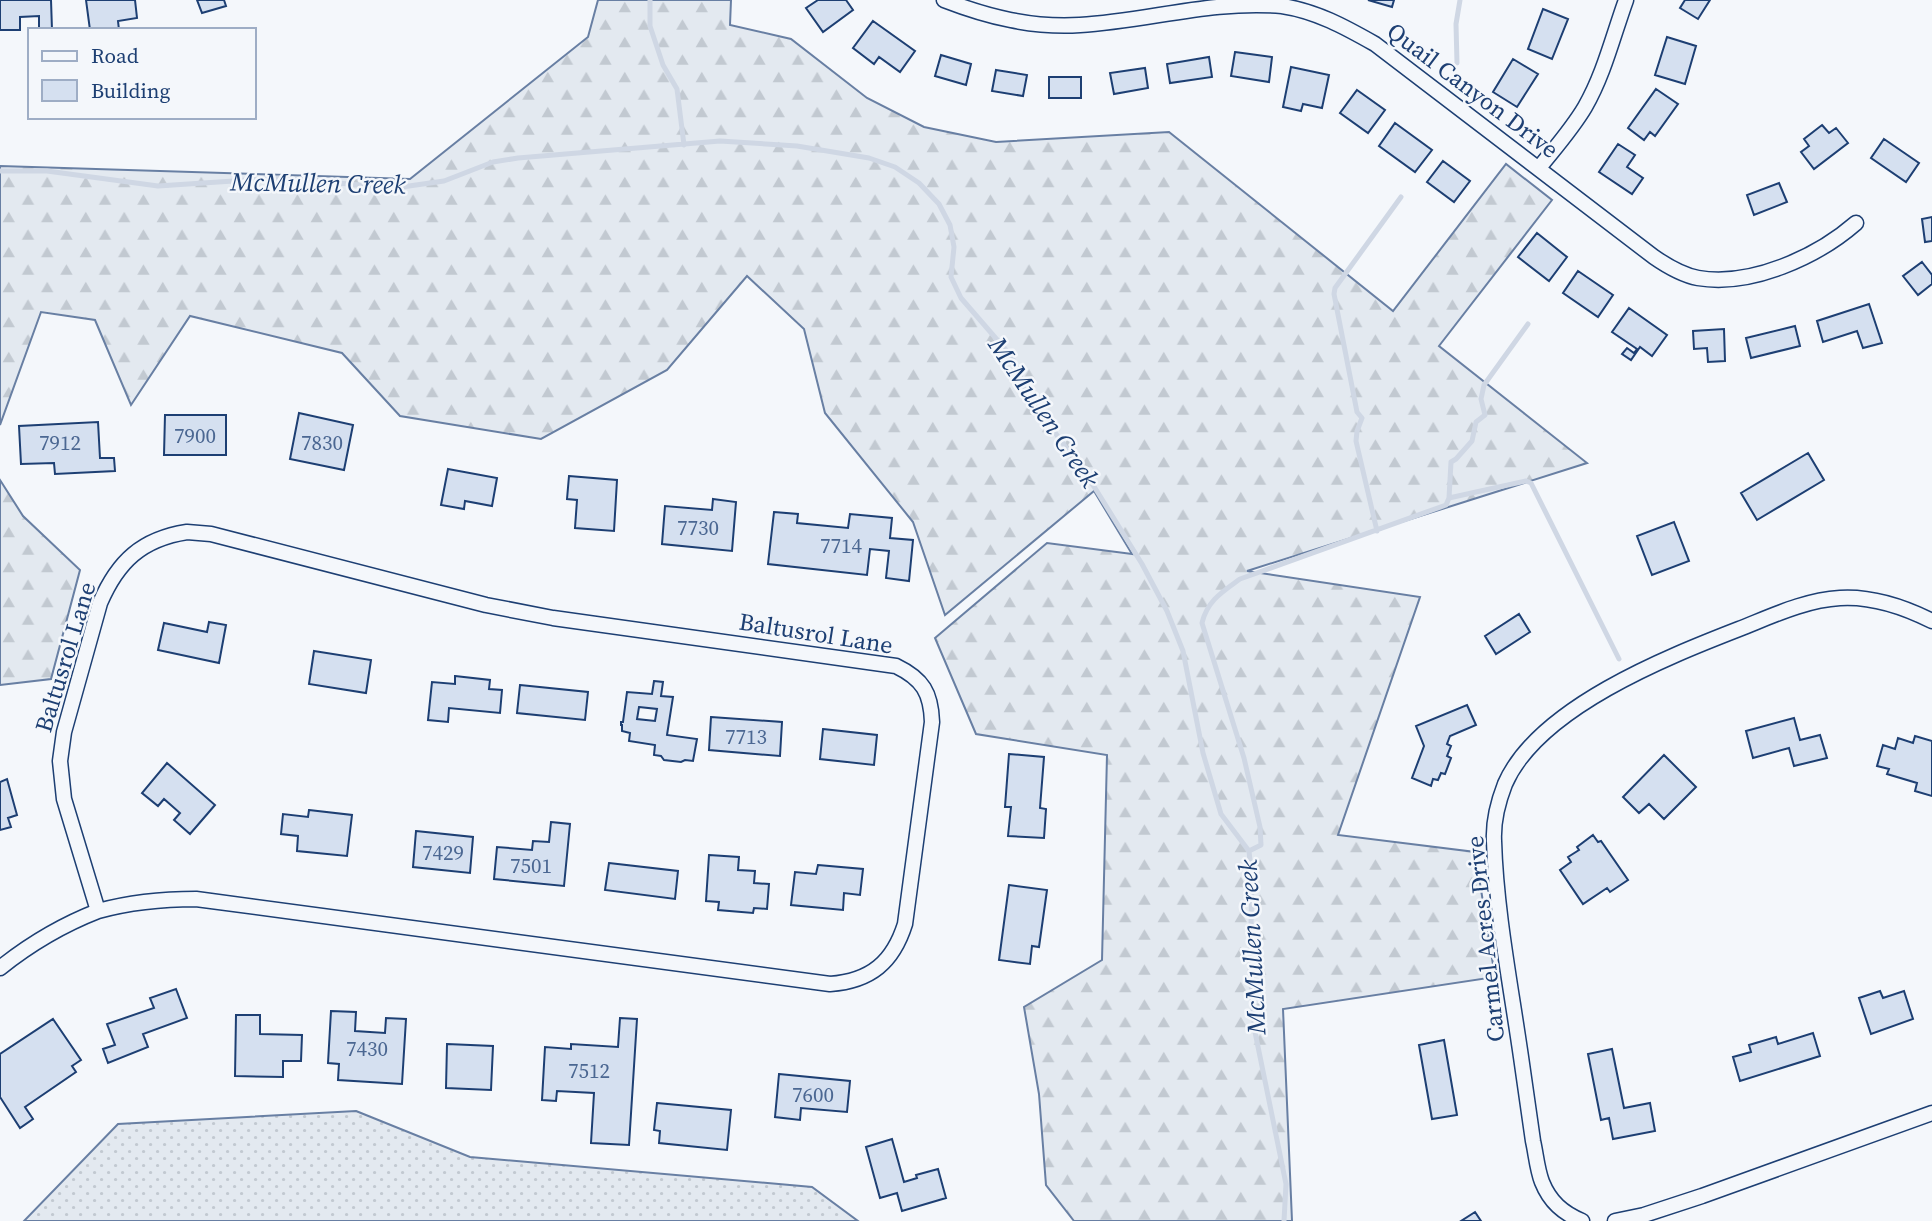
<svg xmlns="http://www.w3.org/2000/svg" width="1932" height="1221" viewBox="0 0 1932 1221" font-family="'Source Serif 4',serif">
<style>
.grass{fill:url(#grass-dots);stroke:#687fa3;stroke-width:2}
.forest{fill:url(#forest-firs);stroke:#687fa3;stroke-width:2}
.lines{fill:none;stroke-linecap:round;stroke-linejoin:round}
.stream{stroke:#cfd7e4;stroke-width:5}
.building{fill:#d5e0f0;stroke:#1d3f73;stroke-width:2;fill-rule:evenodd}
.street-casing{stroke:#1d3f73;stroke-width:17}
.street{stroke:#f4f7fb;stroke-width:14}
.labels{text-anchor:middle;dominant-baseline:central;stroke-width:5;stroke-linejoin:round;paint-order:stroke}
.number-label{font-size:21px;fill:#4b6792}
.street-label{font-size:24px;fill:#1d3f73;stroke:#f4f7fb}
.water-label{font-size:26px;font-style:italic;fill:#1d3f73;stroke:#f4f7fb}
</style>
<defs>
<pattern id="grass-dots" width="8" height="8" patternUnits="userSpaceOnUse" patternTransform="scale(1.75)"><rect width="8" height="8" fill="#e3e9f0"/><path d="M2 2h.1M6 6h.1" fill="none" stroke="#c2c9d1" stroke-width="1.8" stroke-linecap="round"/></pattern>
<pattern id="forest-firs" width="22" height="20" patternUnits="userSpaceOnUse" patternTransform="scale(1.75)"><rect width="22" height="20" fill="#e3e9f0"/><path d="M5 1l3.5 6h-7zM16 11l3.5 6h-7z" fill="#c2c9d1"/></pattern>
</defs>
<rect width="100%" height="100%" fill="#f4f7fb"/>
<path class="grass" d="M356,1111L470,1157L812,1187L858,1221H24L118,1124Z"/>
<path class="forest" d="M598,0H731L730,25L791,39L867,98L924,127L996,142L1169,132L1393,311L1506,164L1552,200L1439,346L1587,463L1247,571L1420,597L1338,835L1475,852L1495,977L1283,1009L1292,1221H1074L1046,1185L1039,1094L1024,1007L1102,960L1107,755L976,734L935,638L1047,543L1132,554L1094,491L945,615L913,522L825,413L804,329L747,276L667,370L541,439L400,416L342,353L190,316L131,405L95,320L41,312L0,425V166L410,179L588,37Z
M0,480L23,516L80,570L51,679L0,685Z"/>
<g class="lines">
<path class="stream" d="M650,0V26L663,65L677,89L684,145
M1457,63L1456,24L1460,0
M0,171H47L158,186L280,178L395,188L444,181L493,162L518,158L720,141L797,146L869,158L895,167L919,183L939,204L950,225L954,247L951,277L961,298L1012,357L1028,395L1095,488L1142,564L1167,611L1183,651L1203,753L1221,814L1249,851L1252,881L1250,972L1255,1032L1286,1184L1284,1221
M1449,498L1526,481L1531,483L1619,659
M1377,531L1356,441L1357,431L1362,418L1357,412L1334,294L1335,288L1401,197
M1249,851L1261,845L1260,827L1244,758L1202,623C1207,601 1222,592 1240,579L1446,505L1449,498L1451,462L1456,459L1472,441L1476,422L1485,415L1481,399L1484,385L1528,324"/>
</g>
<path class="building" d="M0,0H51L52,30H39V16L20,17V30H0Z
M86,0H135L137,18L118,21L119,30H90Z
M197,0H224L226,6L202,13Z
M818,0H846L853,10L823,32L806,8Z
M1368,0H1394L1392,7Z
M1685,0H1710L1698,19L1680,8Z
M1543,9L1568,19L1552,59L1528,49Z
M873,21L915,51L900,72L879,57L874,64L853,48Z
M1667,37L1696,46L1685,84L1655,75Z
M1235,52L1272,57L1269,82L1231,76Z
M941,55L971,64L966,85L935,76Z
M1209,57L1212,77L1170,83L1167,64Z
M1513,59L1538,74L1517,107L1493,92Z
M1291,67L1329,75L1322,108L1303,104L1301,111L1283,107Z
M1145,68L1148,88L1114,94L1110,73Z
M996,70L1027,75L1023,96L992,91Z
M1049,77H1081V98H1049Z
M1656,89L1678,104L1655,136L1650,132L1644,140L1628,128Z
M1357,90L1385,110L1368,133L1340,113Z
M1395,123L1432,150L1415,172L1379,146Z
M1822,125L1829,133L1836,128L1848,143L1814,169L1801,152L1809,146L1804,139Z
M1884,139L1919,163L1906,182L1871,158Z
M1618,144L1635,155L1627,167L1643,178L1632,194L1599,172Z
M1443,161L1470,181L1454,202L1427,182Z
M1779,183L1787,202L1754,215L1747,195Z
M1932,217V241L1925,242L1922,219Z
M1537,233L1567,257L1549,281L1518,257Z
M1922,262L1932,275V284L1918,295L1903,276Z
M1578,271L1613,295L1598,317L1563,293Z
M1869,304L1882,343L1863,348L1857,331L1823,342L1817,321Z
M1629,308L1667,335L1652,356L1640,347L1631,360L1622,354L1627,348L1634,353L1637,349L1612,332Z
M1795,326L1800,346L1751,358L1746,338Z
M1724,329L1725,361L1708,362L1707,348L1694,349L1693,331Z
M299,413L353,425L344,470L290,459Z
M165,415H226V455H164Z
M98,422L100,458H114L115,471L55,474L54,463L21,464L19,426Z
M1808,453L1824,480L1757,520L1741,493Z
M448,469L497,478L492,506L465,501L464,509L441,505Z
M569,476L617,480L614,531L575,528L577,500L567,499Z
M713,499L736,502L732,551L662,544L665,506L712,510Z
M774,512L798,514L797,523L848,528L850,514L892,518L890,538L913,540L909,581L886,578L889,551L870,549L867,575L768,564Z
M1674,522L1689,561L1652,575L1637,536Z
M1519,614L1530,632L1496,654L1485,636Z
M209,622L226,625L219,663L158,650L164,623L207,632Z
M314,651L371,660L366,693L309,684Z
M455,676L490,680L489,689L502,690L500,713L449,708L448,722L428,720L432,682L455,684Z
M654,681L663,682L661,696L673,697L667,735L697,739L693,761L685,760L681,762L664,760L661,756L654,755L655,745L629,741L630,733L622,731V725H621V722H623L627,692L652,694ZM639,707L657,709L655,721L637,719Z
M520,685L588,692L585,720L517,713Z
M1467,705L1476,725L1450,736L1447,744L1451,746L1447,756L1451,758L1445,774L1441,773L1438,780L1433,779L1431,786L1412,778L1424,746L1416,726Z
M711,717L782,722L780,756L709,750Z
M1794,718L1800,740L1820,735L1827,758L1794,766L1789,748L1753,758L1746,731Z
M823,729L877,735L874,765L820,759Z
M1915,736L1932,741V796L1915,791L1917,783L1887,774L1889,769L1877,766L1883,745L1895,749L1898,738L1913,743Z
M1009,754L1044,757L1040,808L1046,809L1044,838L1008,836L1011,807H1005Z
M1664,755L1696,787L1664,819L1649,804L1639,813L1623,797Z
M167,763L215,805L190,834L174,820L180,813L164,799L158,806L142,793Z
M7,779L17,815L8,818L11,827L0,830V782Z
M309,810L352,815L347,856L297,851L298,836L281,834L283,814L308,817Z
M551,822L570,824L564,886L494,879L497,847L532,850L533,841L549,842Z
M416,831L473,837L470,873L413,867Z
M1593,835L1598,842L1601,841L1628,880L1610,892L1607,888L1583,904L1560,870L1571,862L1568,857L1579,850L1577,847Z
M709,855L739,857L738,870L755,871L754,883L769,884L767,909L754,908L753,913L718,910L719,902L706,901Z
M609,863L678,871L675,899L605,890Z
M818,865L863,869L860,895L844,893L843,910L791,905L795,872L816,874Z
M1009,885L1047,890L1039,947L1032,946L1030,964L999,960Z
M176,989L187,1018L143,1034L148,1047L108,1063L103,1049L115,1045L107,1024L154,1008L150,998Z
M1880,991L1883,998L1904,991L1913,1019L1871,1034L1859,998Z
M331,1011L356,1012L355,1031L385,1033L386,1018L406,1019L402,1084L338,1080L339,1064L328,1063Z
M236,1015H260V1034L302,1035L301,1061H283V1077L235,1076Z
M620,1018L637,1019L629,1145L591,1143L594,1093L557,1091L556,1101L542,1100L545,1047L571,1049V1044L618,1047Z
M53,1019L81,1060L72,1066L76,1072L25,1107L33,1119L20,1128L0,1097V1054Z
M1813,1033L1820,1056L1740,1081L1733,1057L1751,1052L1749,1045L1776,1037L1778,1044Z
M1444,1040L1457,1115L1432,1119L1419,1045Z
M447,1044L493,1046L491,1090L446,1088Z
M1612,1049L1624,1108L1650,1103L1655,1131L1613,1139L1609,1118L1601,1120L1588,1054Z
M779,1074L850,1081L847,1112L801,1108L800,1120L775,1117Z
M657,1103L731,1110L727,1150L659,1143L660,1131L654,1130Z
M892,1139L904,1182L917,1178L916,1175L938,1169L946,1198L902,1211L897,1193L880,1198L866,1147Z
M1475,1212L1481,1221H1461Z"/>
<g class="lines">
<g class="street-casing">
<path id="street" d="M944,0C988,17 1032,28 1080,25C1149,21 1211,0 1282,6C1316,11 1345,27 1375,44L1654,257C1667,266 1682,275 1698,278C1751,287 1817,257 1856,223
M1539,168C1555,148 1572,129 1585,107C1604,74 1613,36 1626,0
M187,532L211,534L486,605L553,618L896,666C923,679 931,693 932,722L905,924C893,962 871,981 830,984L196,899C162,899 131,902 98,911L64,799L60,761L64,732L100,603C118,561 142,539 187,532Z
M0,968C30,944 62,925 98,911
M1582,1221C1563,1213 1550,1202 1542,1182C1537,1169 1536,1154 1533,1141C1529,1113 1525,1085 1521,1057C1511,987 1496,911 1494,841C1493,821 1498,802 1505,784C1538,708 1667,657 1739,629C1772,616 1805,600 1840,598C1872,596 1904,607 1932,621
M1615,1221L1644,1215L1702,1196L1932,1113"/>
</g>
<use href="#street" class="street"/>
</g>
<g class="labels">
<g class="number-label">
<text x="195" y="435">7900</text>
<text x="60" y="442">7912</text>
<text x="322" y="442">7830</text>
<text x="698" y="527">7730</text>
<text x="841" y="545">7714</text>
<text x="746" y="736">7713</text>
<text x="443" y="852">7429</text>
<text x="531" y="865">7501</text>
<text x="367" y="1048">7430</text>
<text x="589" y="1070">7512</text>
<text x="813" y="1094">7600</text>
</g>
<g class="street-label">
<text transform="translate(1473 90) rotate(37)">Quail Canyon Drive</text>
<text transform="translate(816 633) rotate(9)">Baltusrol Lane</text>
<text transform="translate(65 657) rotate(-73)">Baltusrol Lane</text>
<text transform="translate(1485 939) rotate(-96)">Carmel Acres Drive</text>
</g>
<g class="water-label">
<text transform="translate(318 183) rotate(1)">McMullen Creek</text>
<text transform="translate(1044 412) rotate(56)">McMullen Creek</text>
<text transform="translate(1252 947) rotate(-93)">McMullen Creek</text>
</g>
</g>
<rect x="28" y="28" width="228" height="91" fill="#f4f7fb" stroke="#9eadc5" stroke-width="2"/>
<rect x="42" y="51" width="35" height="10" fill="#f4f7fb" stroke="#9eadc5" stroke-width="2"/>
<text x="91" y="63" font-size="21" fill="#1d3f73">Road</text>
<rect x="42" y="80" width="35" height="21" fill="#d5e0f0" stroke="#9eadc5" stroke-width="2"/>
<text x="91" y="98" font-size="21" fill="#1d3f73">Building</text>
</svg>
